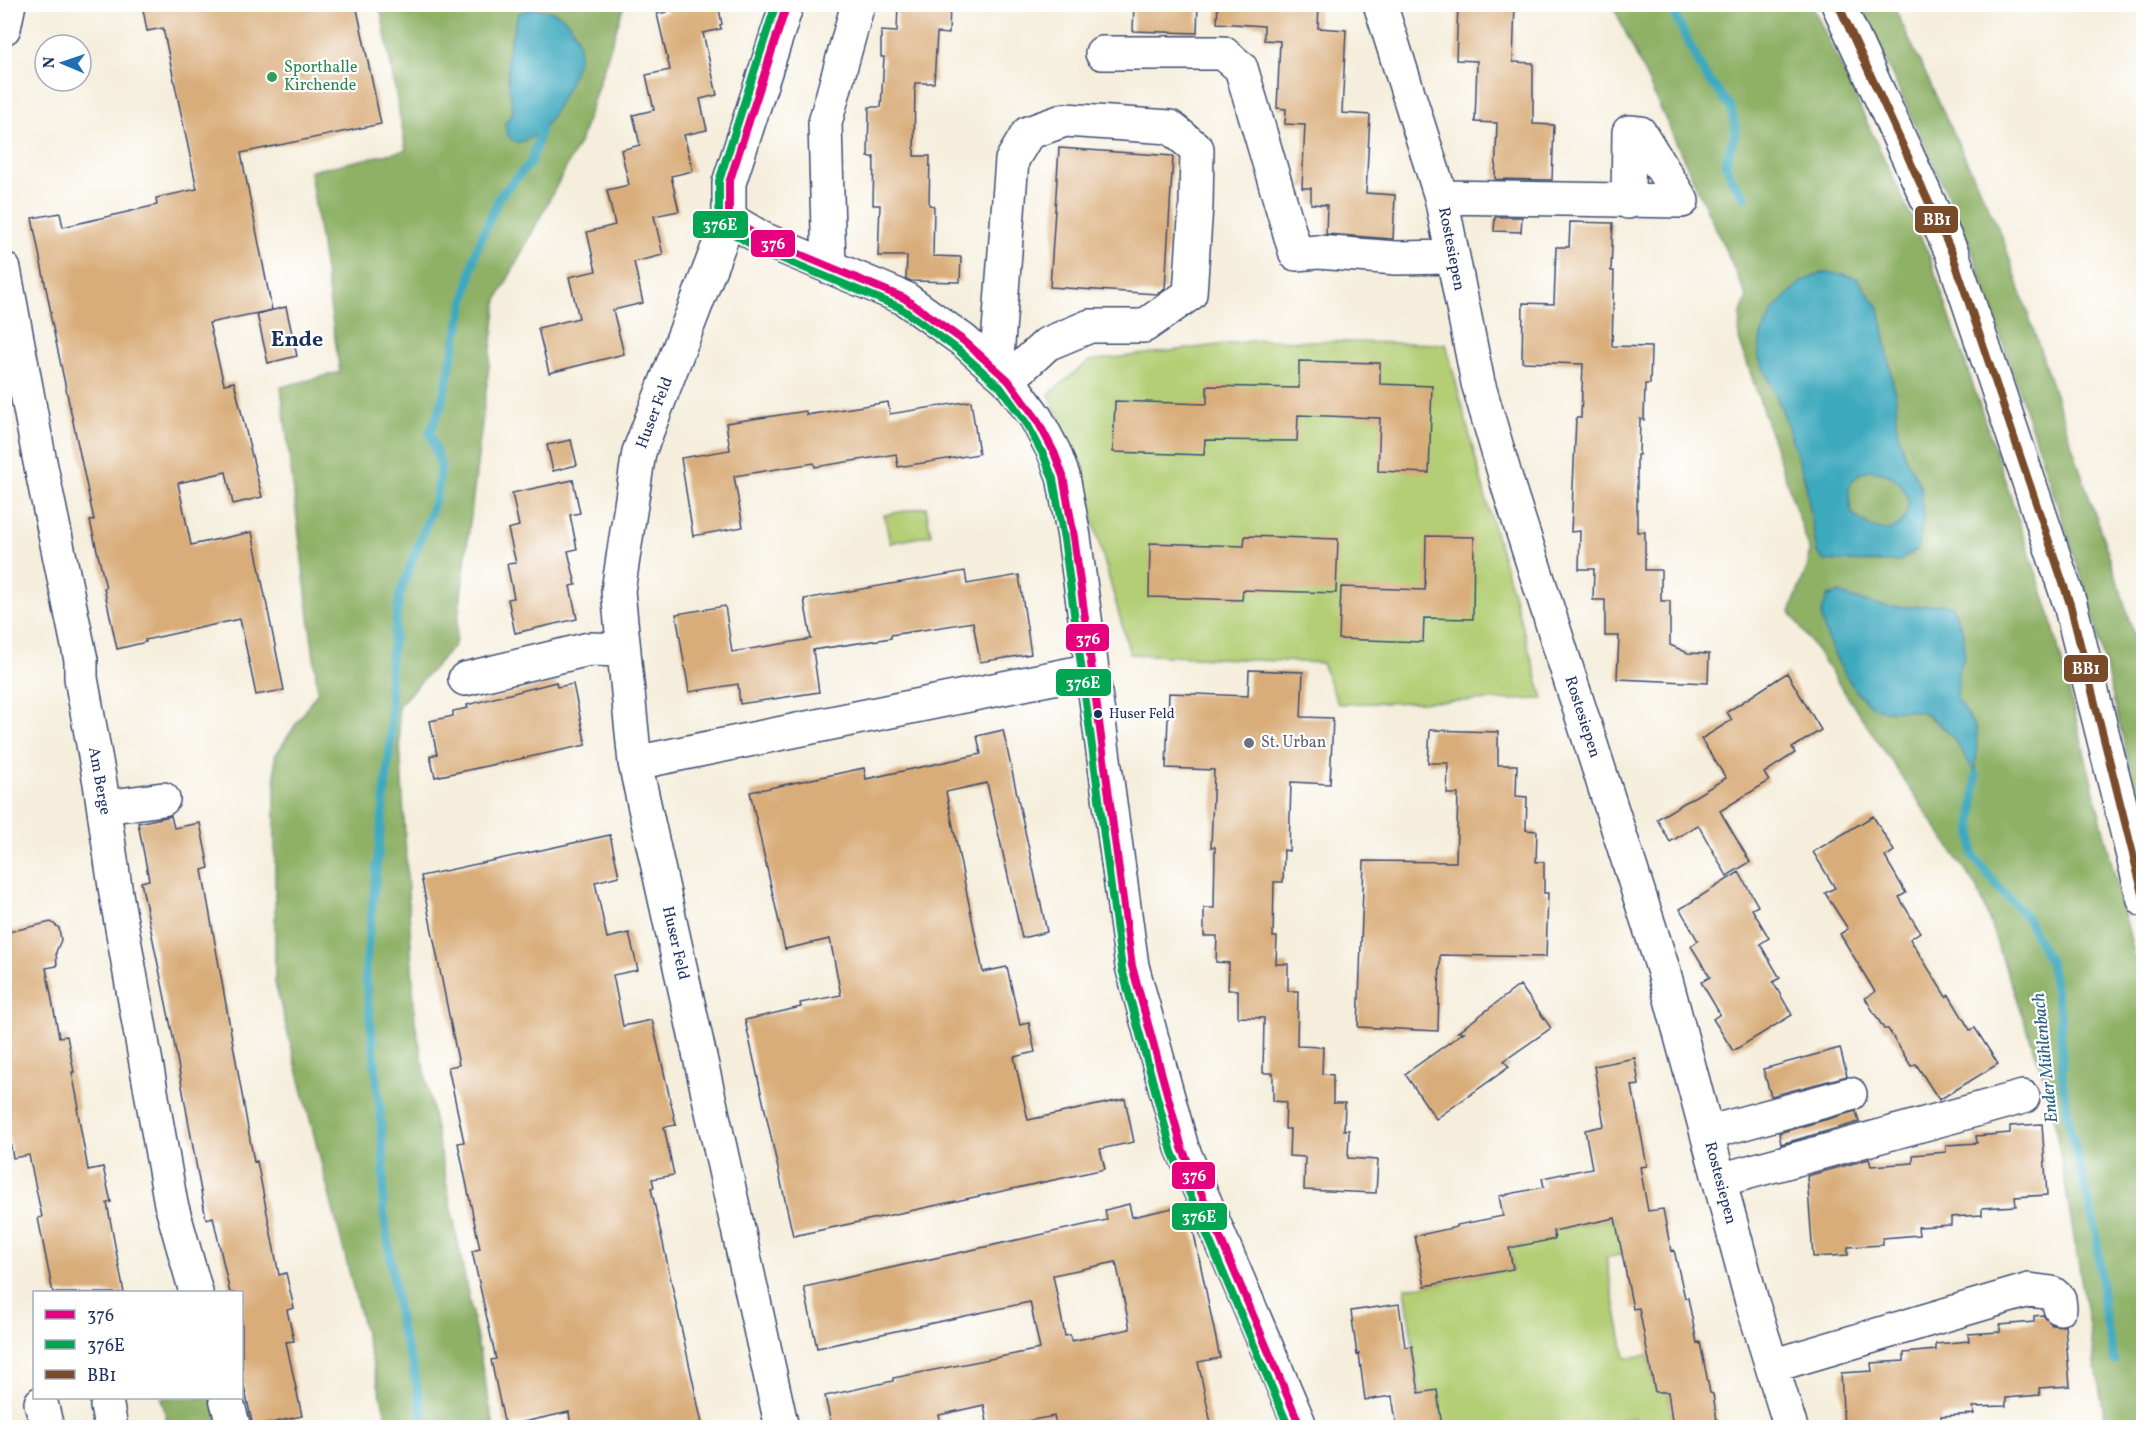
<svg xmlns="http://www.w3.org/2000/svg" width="2148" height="1432" viewBox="0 0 2148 1432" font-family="Vollkorn,serif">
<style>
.green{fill:#b3ce74;stroke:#677e69;stroke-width:1.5}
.forest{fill:#8eb166;stroke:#547062;stroke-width:1.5;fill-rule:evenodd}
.water{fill:#3ea9bd;stroke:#2c6c8e;stroke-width:1.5;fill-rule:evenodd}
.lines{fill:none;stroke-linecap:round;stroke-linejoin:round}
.stream{stroke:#3ea9bd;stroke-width:9}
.building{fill:#d9ad7a;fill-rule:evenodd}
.minor-casing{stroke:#3c4c71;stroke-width:36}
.major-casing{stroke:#3c4c71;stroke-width:36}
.minor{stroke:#fff;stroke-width:33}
.major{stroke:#fff;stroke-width:33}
.bus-1-casing{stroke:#fff;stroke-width:12}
.bus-2-casing{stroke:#fff;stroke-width:12}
.bus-3-casing{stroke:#fff;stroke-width:12}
.bus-1{stroke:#e5007d;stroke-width:8}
.bus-2{stroke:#00a651;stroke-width:8}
.bus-3{stroke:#7a4b2a;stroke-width:8}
.leisure-dot{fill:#2e9e5b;stroke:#fff;stroke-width:2}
.bus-dot{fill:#1b2f5e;stroke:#fff;stroke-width:2}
.worship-dot{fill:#6b7280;stroke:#fff;stroke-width:2}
.labels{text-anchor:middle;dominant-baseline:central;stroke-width:4.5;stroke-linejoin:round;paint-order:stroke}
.bus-label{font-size:14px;fill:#1b2f5e;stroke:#fff;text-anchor:start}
.leisure-label{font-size:16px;fill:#27864d;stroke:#fff;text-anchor:start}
.street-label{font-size:16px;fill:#1b2f5e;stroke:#fff}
.worship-label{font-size:16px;fill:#5b616d;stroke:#fff;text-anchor:start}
.water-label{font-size:18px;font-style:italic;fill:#296084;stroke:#fff}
.district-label{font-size:22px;font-weight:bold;fill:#1b2f5e;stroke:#fff}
.line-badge{stroke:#fff;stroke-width:2}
.badge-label{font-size:16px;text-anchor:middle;font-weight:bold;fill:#fff}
</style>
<rect width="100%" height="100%" fill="#fff"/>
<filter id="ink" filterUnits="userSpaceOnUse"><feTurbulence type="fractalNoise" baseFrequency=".0167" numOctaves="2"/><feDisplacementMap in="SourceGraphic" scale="12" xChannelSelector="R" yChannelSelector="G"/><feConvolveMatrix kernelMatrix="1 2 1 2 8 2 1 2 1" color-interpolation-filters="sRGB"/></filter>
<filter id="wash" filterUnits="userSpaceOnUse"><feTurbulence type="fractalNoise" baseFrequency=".008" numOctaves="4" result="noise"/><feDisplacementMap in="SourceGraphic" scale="24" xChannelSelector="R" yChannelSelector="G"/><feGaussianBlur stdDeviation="1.35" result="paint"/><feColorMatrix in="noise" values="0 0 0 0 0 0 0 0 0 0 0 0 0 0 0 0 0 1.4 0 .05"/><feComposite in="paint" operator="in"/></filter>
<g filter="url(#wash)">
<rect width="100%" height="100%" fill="#f5eedc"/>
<path class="green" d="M1260,340L1446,344L1490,514L1543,699L1338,704L1322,663L1130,654L1082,480L1049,394L1089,361Z
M926,507L931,535L890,543L884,515Z
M1615,1218L1623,1254L1606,1258L1625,1358L1648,1355L1655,1391L1668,1392L1673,1427H1636L1634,1417L1597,1425V1427H1442L1436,1391L1419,1393L1405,1287L1425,1286L1513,1269L1509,1248L1554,1239L1553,1231Z"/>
<path class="forest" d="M380,5H624L581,139L497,300L455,645L398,706L415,1022L494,1427H389L275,983V756L318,691L281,387L340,372L310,171L406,150Z
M1613,5H1812L1929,255L2050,614L2143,989V1427H2106L2050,1095L1978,889L1790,612L1808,565L1809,548L1739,339L1740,315L1747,297ZM1821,273L1841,274L1857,278L1879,308L1896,399L1897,428L1904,454L1921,488L1898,562L1825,561L1817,552L1805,480L1783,412L1758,356L1801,282ZM1839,593C1863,602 1884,609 1910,607C1925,606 1937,602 1952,606L1964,634V657L1958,672L1957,700L1977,730L1976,774L1954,737L1922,712L1877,708Z
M1860,5H1893L2002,236L2122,595L2143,669V821L2090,603L1969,242Z
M1868,470C1936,474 1908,569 1851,512C1847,490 1846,480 1868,470Z
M161,1398H212L220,1427H169Z"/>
<path class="water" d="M533,8C540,10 549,10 556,13C571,20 581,39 579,55C577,72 553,117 542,130C536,135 525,142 517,142C508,141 506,131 505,124L513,112L508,78L507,54L518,14Z
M1821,273L1841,274L1857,278L1879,308L1896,399L1897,428L1904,454L1921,488L1923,521L1917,550L1898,562L1825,561L1817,552L1805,480L1783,412L1758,356L1761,336L1773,310L1801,282ZM1868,470C1936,474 1908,569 1851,512C1847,490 1846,479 1868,470Z
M1839,593C1863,602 1884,609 1910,607C1925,606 1937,602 1952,606L1964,634V658L1958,672L1957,700L1977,730L1976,775C1962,751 1950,726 1924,713C1911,707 1892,713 1878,709C1855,702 1824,641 1822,618C1821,610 1825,603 1828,596Z"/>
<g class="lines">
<path class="stream" d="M1669,4L1705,75L1731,108L1736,131L1725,163L1734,183L1745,197
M1976,775L1972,825L1973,855L1997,886L2025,915L2050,963L2060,1012L2063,1085L2071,1132L2097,1236L2103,1304L2114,1360
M421,1428L422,1412L413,1367L401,1331L383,1207L384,1169L380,1108L365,972L391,738L390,664L400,593L436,498L441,467L430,432L441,406L476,251L499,197L531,162L541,130"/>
</g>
<g id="blocks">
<path class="building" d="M142,4H356L381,124L241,153L272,310L209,323L224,384L234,382L262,497L233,504L226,472L178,483L191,545L252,532L284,690L256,695L240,619L145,640L146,642L117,649L104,588H106L90,521L94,520L50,314L51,313L32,218L60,213L63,227L157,205L156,198L197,189L163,28L147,31Z
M665,4H718L722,24L720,25L721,29L703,33L717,95L700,99L707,130L684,135L693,171L671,176L679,211L654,216L663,255L634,262L643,303L613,310L624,354L549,373L538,328L579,318L569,277L596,271L587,232L615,225L607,190L629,185L621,150L640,145L633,115L654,110L646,75L670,70L657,14L667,12Z
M898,4H950L949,34L937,33L934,83H915L914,156H930L929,205L934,206L933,256L961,257L960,282L911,281L906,279L907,256H878L880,205H873L874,157H868L869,107H881L884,57H881V31L897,32Z
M1134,4H1198L1197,33L1133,31Z
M1218,4H1319L1318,28L1346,30L1342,113L1370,115L1366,193L1395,195L1393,239L1326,234L1327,205L1311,204V188H1302L1305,125L1285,124L1286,109L1277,108L1280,41L1264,40V26L1217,23Z
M1458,4H1515L1513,62L1533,63V124L1554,125L1552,180L1495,179L1497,123L1475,122L1477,61L1456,60Z
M1059,148L1173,156L1165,289L1157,294L1050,287Z
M1495,217H1522L1521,232L1494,231Z
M1570,222L1613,223L1611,271H1614L1612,346L1651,347L1650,384H1645L1644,420L1640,419L1639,455H1637V532H1645V570H1661V601H1670V645L1688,653L1709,654L1708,683L1617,679L1619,636H1605V600H1593L1594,569H1579L1580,531L1571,532L1576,418H1581L1583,364L1522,362L1523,303L1554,304L1556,247H1569Z
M286,307L297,356L268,363L257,314Z
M1299,361L1380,363V384L1432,386L1429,473L1378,471L1380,418L1298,415L1297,441L1205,440L1204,455L1113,452L1115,401L1207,404V386L1299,388Z
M971,401L979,454L898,467L896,454L815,467L814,463L734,476L743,527L693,536L681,458L730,450L726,423L806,411V415L888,402L890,414Z
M571,440L577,465L553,471L547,445Z
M573,480L580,513L570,515L577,549L568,551L576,585L570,586L577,619L515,633L508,599L514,598L507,564L516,563L508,529L519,526L512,493Z
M1245,536L1338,539L1336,593L1243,590L1242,600L1149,597L1150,543L1244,546Z
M1426,536L1474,537L1473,619L1424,618L1423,642L1339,639L1341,587L1425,590Z
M965,571L967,584L1019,575L1031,654L980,662L973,622L891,635V638L813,650L819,692L740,704L738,684L689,692L676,614L725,606L732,652L811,639L804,599Z
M1249,670L1303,672L1301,717L1333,718L1330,784L1291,782L1289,851L1284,850L1283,882H1274L1273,937H1277L1276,964H1288V991H1298L1297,1046L1323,1047L1322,1074L1333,1075V1103H1345L1344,1130H1349L1348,1158L1378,1160L1376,1193L1304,1190L1305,1157L1289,1156L1290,1129H1285L1286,1102L1273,1101V1073H1263L1264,1018L1238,1017V990H1228L1229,963L1216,962L1217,936H1204V908H1214L1215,847H1211L1214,770L1166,768L1169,693L1248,696Z
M1787,673L1821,730L1792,748L1795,753L1764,773L1769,781L1720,811L1750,862L1727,876L1698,825L1670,842L1657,819L1726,778L1701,739L1732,720L1727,712Z
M556,682L557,687L573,684L586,745L435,777L430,756L437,754L430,721L453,716V711L468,708L467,705Z
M1003,730L1047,932L1022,938L987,783L946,792L983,972L1007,967L1020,1025L1029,1023L1035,1052L1014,1057L1028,1120L1125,1099L1134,1142L1100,1149L1105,1169L793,1236L745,1020L801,1007L800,1003L841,995L830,939L785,949L750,792L864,768L866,779L981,754L977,736Z
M1430,730L1498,732V765H1517L1516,796L1527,797L1526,830L1537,831L1536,862H1544V893H1548L1546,957L1440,955L1438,1031L1358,1027L1364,861L1456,862L1458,794H1447L1448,763H1428Z
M171,816L174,828L200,823L209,868L202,870L254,1162L257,1161L279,1275L286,1273L294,1308L287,1310L294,1341L286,1342L302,1416L253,1427L242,1377V1293H230L213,1217L206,1219L174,1042L141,882L149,880L138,823Z
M1873,816L1894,851L1885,857L1906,893L1899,897L1920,932L1910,939L1946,997L1949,995L1970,1030L1975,1028L1998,1064L1939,1100L1916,1064L1911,1066L1888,1029H1884L1865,998L1875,992L1840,934L1848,929L1825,893L1835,888L1813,852Z
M610,835L619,876L595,882L607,938L629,933L638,970L613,975L623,1026L652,1020L676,1125L664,1127L674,1175L652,1179L654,1187L651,1188L703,1428H571L569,1412L505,1426L491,1360L496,1359L472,1251L480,1249L458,1143L464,1142L448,1067L459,1065L421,876Z
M1739,872L1758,906L1752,909L1769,938L1760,944L1780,978L1773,982L1792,1015L1733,1051L1713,1019L1720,1014L1701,982L1710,977L1691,946L1698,941L1680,909Z
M51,922L59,928L61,940L56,952L57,966L46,968L59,1037L67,1036L74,1072H72L79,1108H77L88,1170L103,1167L111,1202L107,1203L124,1293H53L38,1218L42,1217L29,1155L13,1158L4,1111V933Z
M1520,985L1551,1028L1504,1061L1509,1067L1436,1119L1405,1074L1464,1032H1458Z
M1840,1048L1847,1076L1771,1096L1763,1069Z
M1635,1058L1639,1085L1632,1086L1647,1166L1640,1167L1648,1211L1663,1209L1671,1251L1674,1250L1685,1298H1688L1697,1343L1700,1342L1710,1393L1713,1394L1718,1428H1673L1668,1392H1655L1639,1308L1633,1309L1615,1218L1553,1231L1555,1239L1509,1248L1513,1269L1425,1286L1415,1236L1457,1227V1225L1503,1216L1499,1196L1544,1187L1542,1178L1592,1168L1585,1130L1604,1126L1594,1066Z
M1856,1111L1859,1122L1781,1144L1779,1133Z
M2042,1124L2047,1195L2015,1197L2016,1206L1982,1208V1215L1951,1217V1225L1918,1227L1919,1235L1883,1238V1245L1848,1247V1255L1813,1257L1807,1176L1869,1159L1871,1166L1913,1163V1155L1946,1152V1145L1977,1143L1976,1136L2010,1133V1126Z
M1129,1204L1132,1217L1186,1205L1190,1215L1220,1358L1198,1362L1212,1428H1057L1054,1416L988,1428L984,1405L939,1415L942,1427L832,1428L825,1396L893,1381V1378L1040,1349L1030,1302L817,1348L804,1287L1107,1220L1105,1210ZM1116,1262L1130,1329L1071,1341L1070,1335L1065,1336L1053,1275Z
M1399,1304L1405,1347L1412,1346L1419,1393L1437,1390L1442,1428H1397L1392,1396L1365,1400L1359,1354L1357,1355L1351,1311Z
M2043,1315L2052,1325L2065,1326L2070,1386L2039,1388L2040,1395L2006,1398V1406L1973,1407L1974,1414L1941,1416V1423L1909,1425V1428H1844L1841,1373L1872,1371L1871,1363L1904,1361V1353L1936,1350V1344L1969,1341L1968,1334L2000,1332V1325L2034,1322V1316Z"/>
</g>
</g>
<g filter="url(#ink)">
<use href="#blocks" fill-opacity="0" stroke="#3c4c71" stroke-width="1.5"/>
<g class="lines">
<g class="minor-casing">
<path id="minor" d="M787,4L729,183V219L763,239L904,298L964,341L1008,380L1036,418L1054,452L1063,476L1074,537L1132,966L1182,1148L1301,1428
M1380,4L1441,197L1478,383L1509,489L1663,969L1752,1302L1791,1428
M4,28L9,4
M1102,53H1223L1241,68L1296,254L1318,252L1396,258L1453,257
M1441,197L1682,201L1640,133L1629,132L1628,202
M729,219L639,452L618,591L635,763L782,1428
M829,267L825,123L858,4
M4,269L39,457L81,660V678L100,783L116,894L171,1204L196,1292
M996,370L1012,160L1028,133L1065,120L1170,127L1197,149L1196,205L1190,294L1144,326H1090L1047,344L1008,380
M465,679L589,649L624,650
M635,763L1092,670
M105,807L163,799
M1707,1133L1850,1094
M1720,1180L2023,1097
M1772,1366L2029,1290L2052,1293L2059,1299L2060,1308
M226,1398L234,1428
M41,1403L47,1428
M107,1406L111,1428"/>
</g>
<g class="major-casing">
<path id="major" d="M1838,4L1952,253L2070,604L2144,900"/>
</g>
<use href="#minor" class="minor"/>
<use href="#major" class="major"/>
<g class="bus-1-casing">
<path id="bus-1" d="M787,4L729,183V219L763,239L904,298L964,341L1008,380L1036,418L1054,452L1063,476L1074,537L1132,966L1182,1148L1301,1428"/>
</g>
<g class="bus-2-casing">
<path id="bus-2" d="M776,4L719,181V223L724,228L759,249L899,307L957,349L1000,387L1027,424L1044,456L1053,479L1064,539L1122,969L1172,1152L1289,1428"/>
</g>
<g class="bus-3-casing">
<path id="bus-3" d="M1838,4L1952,253L2070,604L2144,898"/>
</g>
<use href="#bus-1" class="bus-1"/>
<use href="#bus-2" class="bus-2"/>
<use href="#bus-3" class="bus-3"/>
</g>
</g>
<circle class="leisure-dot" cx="272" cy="77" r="6"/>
<circle class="bus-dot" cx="1098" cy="714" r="5"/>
<circle class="worship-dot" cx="1249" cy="743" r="6"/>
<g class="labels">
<g class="bus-label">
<text x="1109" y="714">Huser Feld</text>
</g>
<g class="leisure-label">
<text x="284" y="68">Sporthalle<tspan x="284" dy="18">Kirchende</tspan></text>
</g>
<g class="street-label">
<text transform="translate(1451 249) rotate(79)">Rostesiepen</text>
<text transform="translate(655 413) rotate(-69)">Huser Feld</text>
<text transform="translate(1582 717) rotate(72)">Rostesiepen</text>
<text transform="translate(99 781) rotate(80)">Am Berge</text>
<text transform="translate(675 943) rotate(77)">Huser Feld</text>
<text transform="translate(1720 1183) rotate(75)">Rostesiepen</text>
</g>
<g class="worship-label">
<text x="1261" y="743">St. Urban</text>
</g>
<g class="water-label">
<text transform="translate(2046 1058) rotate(-96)">Ender Mühlenbach</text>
</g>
<g class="district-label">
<text x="297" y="340">Ende</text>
</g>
</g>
<g class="line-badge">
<rect x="1914" y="205" width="45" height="29" rx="6" fill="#7a4b2a"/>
<rect x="692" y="210" width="57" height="29" rx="6" fill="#00a651"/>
<rect x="750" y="229" width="46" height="29" rx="6" fill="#e5007d"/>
<rect x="1065" y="623" width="45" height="29" rx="6" fill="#e5007d"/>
<rect x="2063" y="654" width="46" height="29" rx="6" fill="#7a4b2a"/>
<rect x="1055" y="668" width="57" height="29" rx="6" fill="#00a651"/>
<rect x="1171" y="1161" width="45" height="29" rx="6" fill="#e5007d"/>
<rect x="1171" y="1202" width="57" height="29" rx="6" fill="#00a651"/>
</g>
<g class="badge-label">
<text x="1937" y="225">BB1</text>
<text x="720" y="230">376E</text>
<text x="773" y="249">376</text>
<text x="1088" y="644">376</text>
<text x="2086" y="674">BB1</text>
<text x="1083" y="688">376E</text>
<text x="1194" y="1181">376</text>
<text x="1199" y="1222">376E</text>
</g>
<rect width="2148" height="1432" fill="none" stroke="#fff" stroke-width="24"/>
<rect x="33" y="1291" width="210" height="108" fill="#ffffff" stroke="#a4acbf" stroke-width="1.5"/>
<rect x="45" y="1310" width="30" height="9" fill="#e5007d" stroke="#a4acbf" stroke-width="1.5"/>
<text x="87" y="1321" font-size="18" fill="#1b2f5e">376</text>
<rect x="45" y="1340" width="30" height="9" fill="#00a651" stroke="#a4acbf" stroke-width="1.5"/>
<text x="87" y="1351" font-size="18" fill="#1b2f5e">376E</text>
<rect x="45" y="1370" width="30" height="9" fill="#7a4b2a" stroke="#a4acbf" stroke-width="1.5"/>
<text x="87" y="1381" font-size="18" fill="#1b2f5e">BB1</text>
<g transform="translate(63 63) rotate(272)"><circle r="28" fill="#ffffff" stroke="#a4acbf" stroke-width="1.5"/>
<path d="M0-4.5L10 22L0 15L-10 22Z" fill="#1f6fb2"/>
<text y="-9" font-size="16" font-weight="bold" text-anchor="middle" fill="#1b2f5e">N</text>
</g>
</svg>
